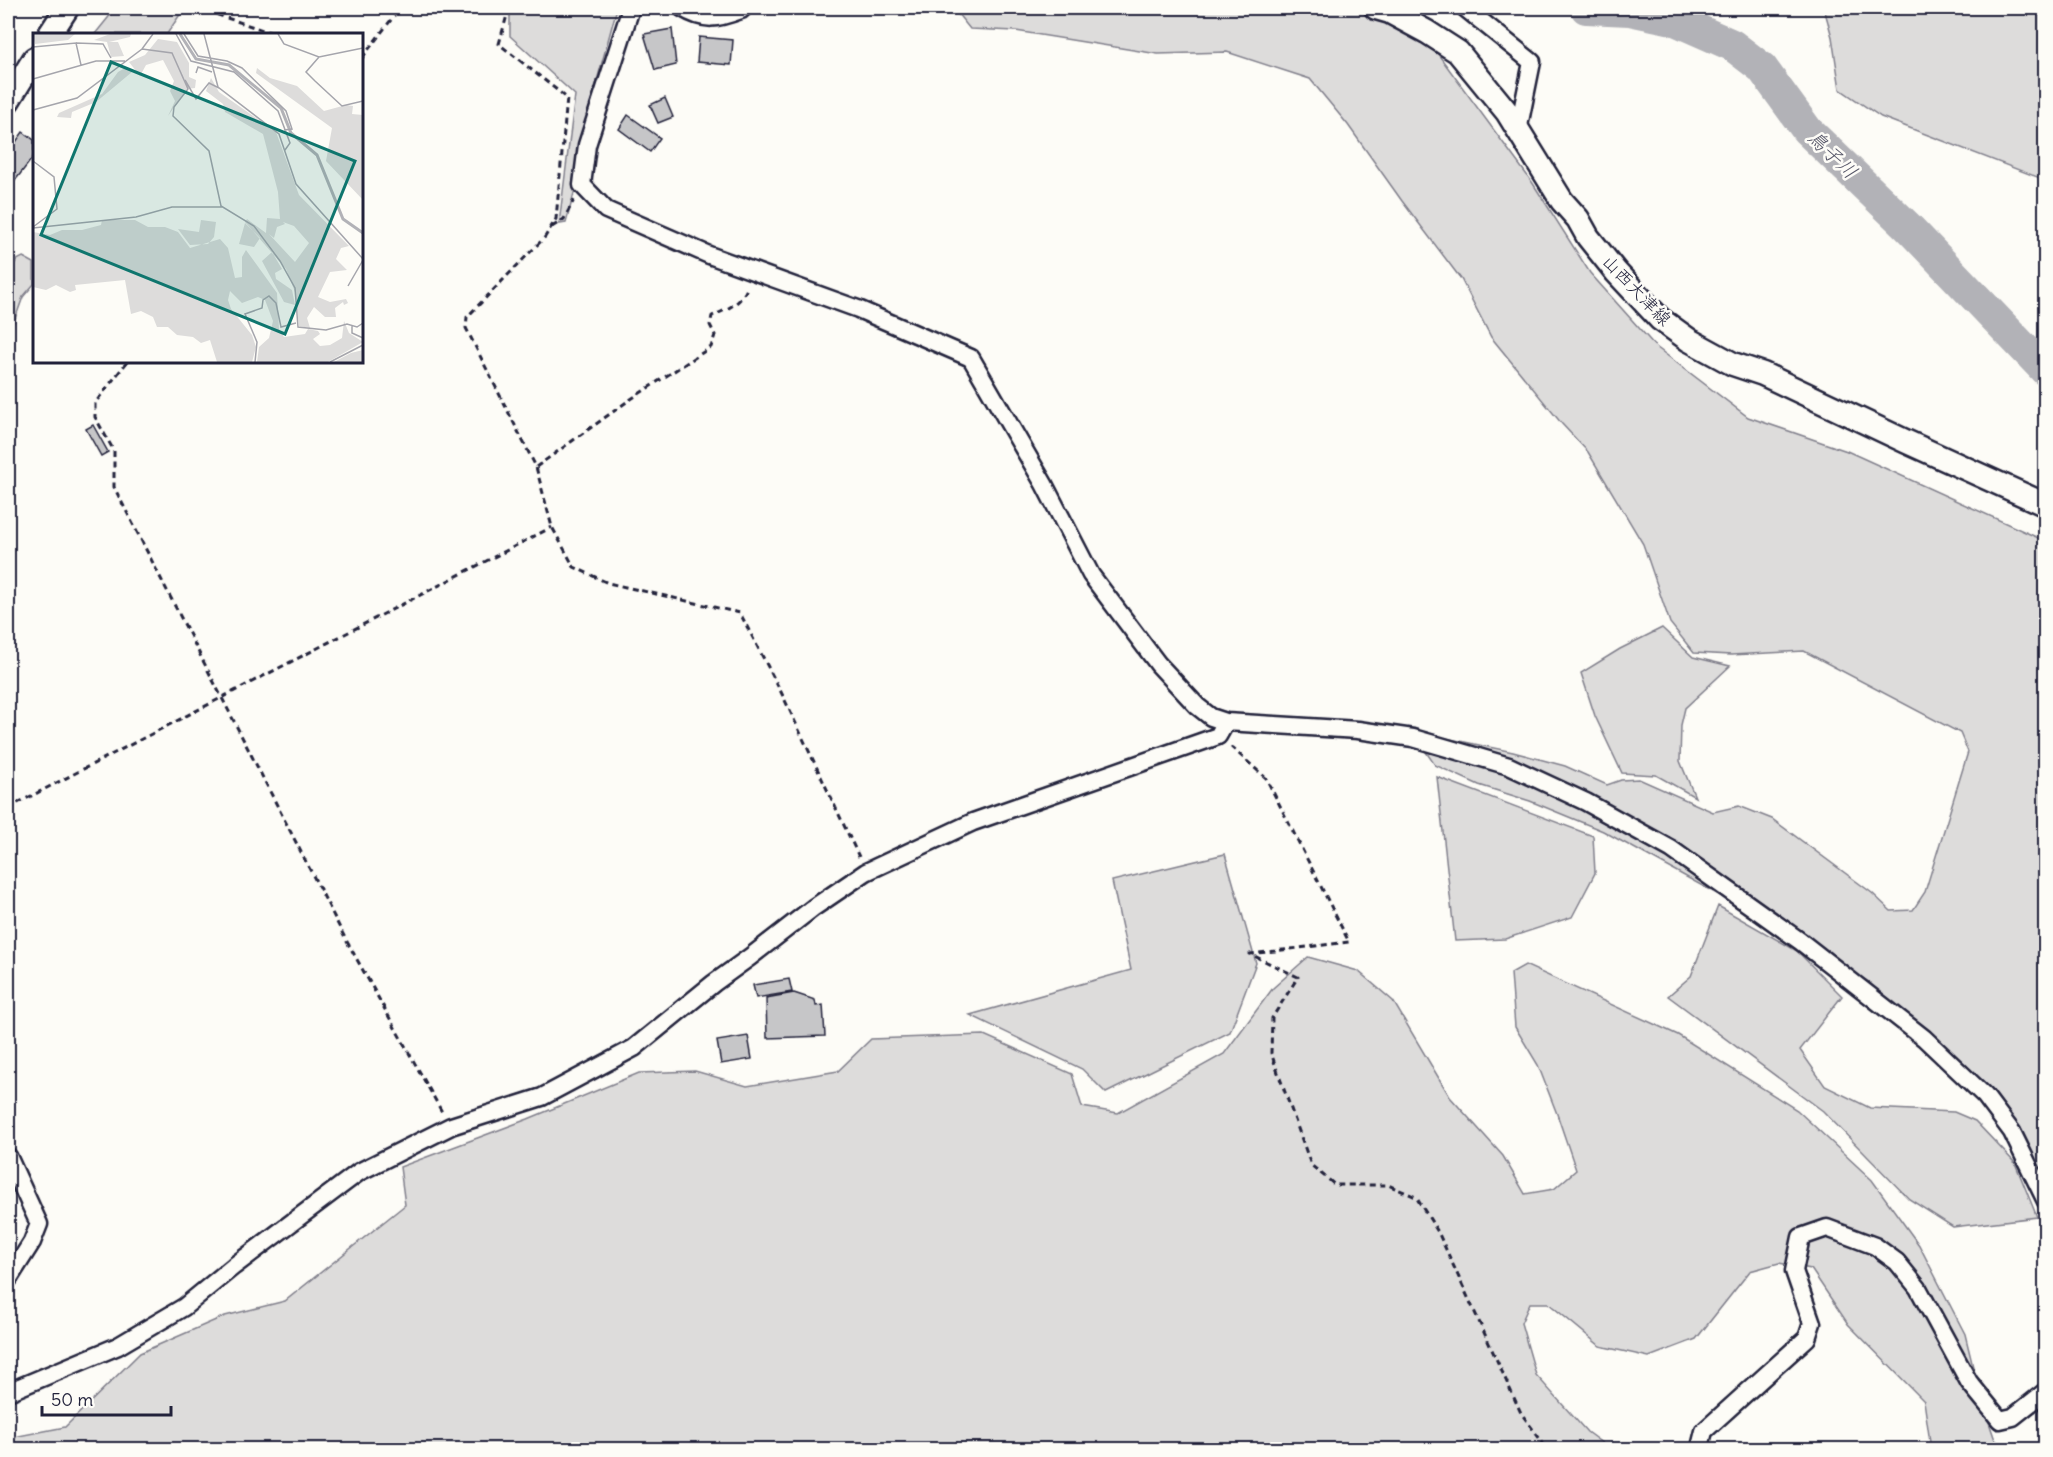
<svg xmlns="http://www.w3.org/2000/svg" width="2053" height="1457" viewBox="0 0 2053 1457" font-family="Delius,'Klee One',sans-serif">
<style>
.green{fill:#dddcdb;stroke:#807f8b;stroke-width:1.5}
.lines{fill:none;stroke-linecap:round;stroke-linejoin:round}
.river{stroke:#b2b2b7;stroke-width:32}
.building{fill:#c6c6c8;stroke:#22223b;stroke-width:1.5}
.minor-casing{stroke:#22223b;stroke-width:21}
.secondary-casing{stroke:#22223b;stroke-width:27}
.path{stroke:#22223b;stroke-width:3;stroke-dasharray:6 4.5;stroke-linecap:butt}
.minor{stroke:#fdfcf7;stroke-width:16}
.secondary{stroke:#fdfcf7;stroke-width:22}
.labels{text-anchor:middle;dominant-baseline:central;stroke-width:5;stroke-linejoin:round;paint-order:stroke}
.street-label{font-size:18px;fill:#22223b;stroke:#fdfcf7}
.water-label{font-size:20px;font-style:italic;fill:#545466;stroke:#fdfcf7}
.inset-river{fill:none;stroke:#b2b2b7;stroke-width:3}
.inset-road{fill:none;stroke:#a5a5ac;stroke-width:1.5}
.view{fill:#0f766e;fill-opacity:0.15;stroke:#0f766e;stroke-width:3}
.inset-edge{fill:none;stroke:#22223b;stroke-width:3}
</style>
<rect width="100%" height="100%" fill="#fdfcf7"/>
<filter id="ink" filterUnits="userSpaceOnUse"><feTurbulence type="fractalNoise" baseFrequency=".0167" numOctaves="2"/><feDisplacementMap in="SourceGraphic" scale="12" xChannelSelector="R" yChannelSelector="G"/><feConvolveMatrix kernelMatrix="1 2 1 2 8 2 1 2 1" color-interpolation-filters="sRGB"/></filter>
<g filter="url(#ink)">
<path class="green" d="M116,8H169L181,13L167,34H95Z
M510,8H617L585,124L581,167L566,223L559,224L575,95L510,36Z
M953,8H1347L1393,23L1435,50L1532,182L1590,273L1656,347L1748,417L1847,451L2045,541V1192L1999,1125L1869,982L1728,900L1603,831L1530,801L1479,785L1435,765L1426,752L1441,737L1513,752L1565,766L1607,785L1621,780L1639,779L1713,812L1739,806L1772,819L1872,893L1891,911L1913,910L1925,892L1968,752L1960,733L1804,651L1731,655L1694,653L1670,623L1643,544L1588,452L1562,424L1491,337L1461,279L1402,201L1348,125L1310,79L1227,52L1158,54L1016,31L970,29Z
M1824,8H2045V180L1881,117L1840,89L1832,37Z
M23,257L34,263V284L23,297L11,330L8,335V273L17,260Z
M1662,628L1693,657L1730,666L1685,708L1681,725L1680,761L1695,797L1656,775L1622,773L1595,716L1581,673L1620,649Z
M1437,777L1593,836L1595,873L1572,917L1505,939L1455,941Z
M1225,854L1256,963L1230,1032L1106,1093L1082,1069L970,1015L1131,970L1112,881Z
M1718,906L1797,951L1842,996L1800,1050L1825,1086L1870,1108L1954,1112L1975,1121L2015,1163L2037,1217L1953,1227L1909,1199L1823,1111L1668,996L1691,976Z
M1308,957L1358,971L1393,1001L1450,1097L1503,1156L1525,1194L1554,1189L1576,1170L1557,1114L1538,1065L1515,1027L1511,973L1525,965L1678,1035L1797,1110L1872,1180L1919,1245L1965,1334L1980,1396L1995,1440L2009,1449H1931L1924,1401L1848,1324L1811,1269L1779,1263L1750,1271L1696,1339L1649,1357L1600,1346L1548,1303H1530L1521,1323L1536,1375L1587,1432L1610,1449L8,1450V1438L65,1427L140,1353L225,1316L285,1301L405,1205L400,1167L528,1119L639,1073L695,1071L747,1086L838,1071L871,1039L984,1035L1072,1074L1082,1107L1118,1113L1224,1054L1273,988Z"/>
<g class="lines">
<path class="river" d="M1586,8L1630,10L1673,19L1732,45L1762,68L1807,130L1908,227L2046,371"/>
</g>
<path class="building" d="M672,29L676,65L655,70L644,34Z
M699,37L733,40L731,65L697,62Z
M665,98L673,117L658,123L650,105Z
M628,115L660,138L650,152L619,129Z
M23,132L34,140V156L14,182L8,178V153Z
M93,425L108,452L101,456L86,429Z
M789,979L792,992L756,998L753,985Z
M794,993L815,1000L816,1006L823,1005L825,1036L767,1038L766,998Z
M748,1036L752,1059L721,1064L717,1041Z"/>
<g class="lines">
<g class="minor-casing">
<path id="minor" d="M631,8L587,145L582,185L606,210L709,255L858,309L971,358L1044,484L1091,575L1158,664L1197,706L1211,717L1226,722L1358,730L1413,738L1509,766L1586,802L1671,849L1800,941L1924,1038L1985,1096L2012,1132L2046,1201
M682,8C705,22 717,19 741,10L743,8
M1465,8L1532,62L1518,131
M8,1156L39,1224L32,1242L8,1280
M8,1392L118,1346L184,1307L234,1266L359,1172L451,1126L542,1097L634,1048L714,983L750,957L813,908L866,872L973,822L1218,736L1226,722
M1704,1450L1701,1443L1704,1431L1807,1338L1812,1323L1794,1271L1801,1237L1827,1228L1875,1246L1897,1262L1918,1288L1969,1382L2000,1420L2013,1417L2046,1391"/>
</g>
<g class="secondary-casing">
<path id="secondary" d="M1376,8L1390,12L1427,32L1458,52L1507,112L1562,201L1578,219L1588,237L1616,272L1660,319L1689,340L1733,364L1763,374L1905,441L2046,505
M50,34L67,8
M8,101L34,59"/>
</g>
<path class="path" d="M197,8L275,34
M509,8L499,44L567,98L556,219L545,237L467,317L466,328L536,467L552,527L574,567L608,583L740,613L781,692L859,857
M362,58L400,8
M552,227L564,219L574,200
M127,362L95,403V417L114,451V487L345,938L442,1112
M536,467L628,401L711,347L715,335L710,325L712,316C728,309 742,303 748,286
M1231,747L1266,778L1349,942L1250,954L1298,977L1272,1018L1271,1053L1311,1165L1335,1185H1388L1416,1197L1438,1232L1521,1413L1548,1450
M8,808L552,527"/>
<use href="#minor" class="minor"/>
<use href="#secondary" class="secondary"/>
</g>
</g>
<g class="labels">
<g class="street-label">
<text transform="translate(1637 290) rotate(46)">山西大津線</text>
</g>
<g class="water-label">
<text transform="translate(1833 154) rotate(44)">鳥子川</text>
</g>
</g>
<g transform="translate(33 33)">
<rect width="330" height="330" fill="#fdfcf7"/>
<path d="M0,1H42L35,7L2,11ZM77,1H98L97,4L76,9H85L91,23L78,24L74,9L61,7ZM125,6L144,9L156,30V44L163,47L162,55L154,56L135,83L142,68L137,58L141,48L130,27L113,32L107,43L96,29L112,22ZM94,34L99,39L63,69L39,79L38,85L24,84L26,80L69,61L85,39ZM224,35L237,45L264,53L291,78L313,72L320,73L319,81L330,82V167L293,128L299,95L223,40ZM178,45L186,59L243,99L266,162L316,213L308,215L303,226L314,237L297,239L285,264L297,269L313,266L315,270L311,272L310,269L302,275L303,284H292L281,274L274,285L277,295L266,293L262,259L253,236L212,189L214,186L233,200L234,185L247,186L245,159L230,101L192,79L190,71L173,58ZM250,189L261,193L276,210L262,229L236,201L241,205L244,194L252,191ZM69,187H102L115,194H132L145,199L157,215L187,206L195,215L202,245L209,244V224L213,217L244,260L246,296L251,304L272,301L275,296L285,298L287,301L280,306L287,313L297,312L309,305L311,288L316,300L330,309L295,329H224L226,314L236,305L240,288L232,267L225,264L209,270L197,258L195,267L198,276L219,302L223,314L219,329H184L177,307L168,310L160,304L144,302L135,294H124L120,284L108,278L98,281L92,247L42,252L43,257L37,259L23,252L13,257L0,254V199L17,202L29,197H49L68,192ZM168,187L183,189L181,204L175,211L157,212L145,196L166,199ZM212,190L227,205L221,214L206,211ZM239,219L249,236L242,240L243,246L259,257L262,272L251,269L229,228ZM330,317V329H301L318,320Z" fill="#dddcdb" fill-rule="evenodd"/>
<path class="inset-river" d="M147,1L163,26L196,32L248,75L258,100L284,122L310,186L330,200"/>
<path class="inset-road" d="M143,1L158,28L201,39L245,78L257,110L252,117M151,1L165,23L194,28L209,35L253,78L259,96L251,97M171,1L185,54L246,101L263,151L330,226M245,1L251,11L286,24L330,15M43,10L70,11L78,25M0,14L43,10L48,32M109,16L139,20L155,56L141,74L140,83L176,118L188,173L221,193L247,228L262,255L265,294L293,297L314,291L324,294L330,290M286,24L273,39L282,48L309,73L330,68M163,40L165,34L179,39M0,46L63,28H92M152,47L163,66L176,50L186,55M0,77L44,65L109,16L120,1M0,128L21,144L24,176L0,194M0,195L103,184L139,174H189M315,253L330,227M319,293V300L330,305M222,329L224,309L212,281L229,275L230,267L236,263L243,270L248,294L263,290M297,329L330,312"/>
<path class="view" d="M78,29L322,128L252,301L8,202Z"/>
<rect width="330" height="330" class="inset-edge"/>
</g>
<rect width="2053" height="1457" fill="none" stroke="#fdfcf7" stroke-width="30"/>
<rect x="15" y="15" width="2023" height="1427" fill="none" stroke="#22223b" stroke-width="2" filter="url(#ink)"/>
<path d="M42 1406v9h129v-9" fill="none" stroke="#22223b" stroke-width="3"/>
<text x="51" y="1406" font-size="18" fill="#22223b" stroke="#fdfcf7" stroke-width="4.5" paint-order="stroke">50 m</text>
</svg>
